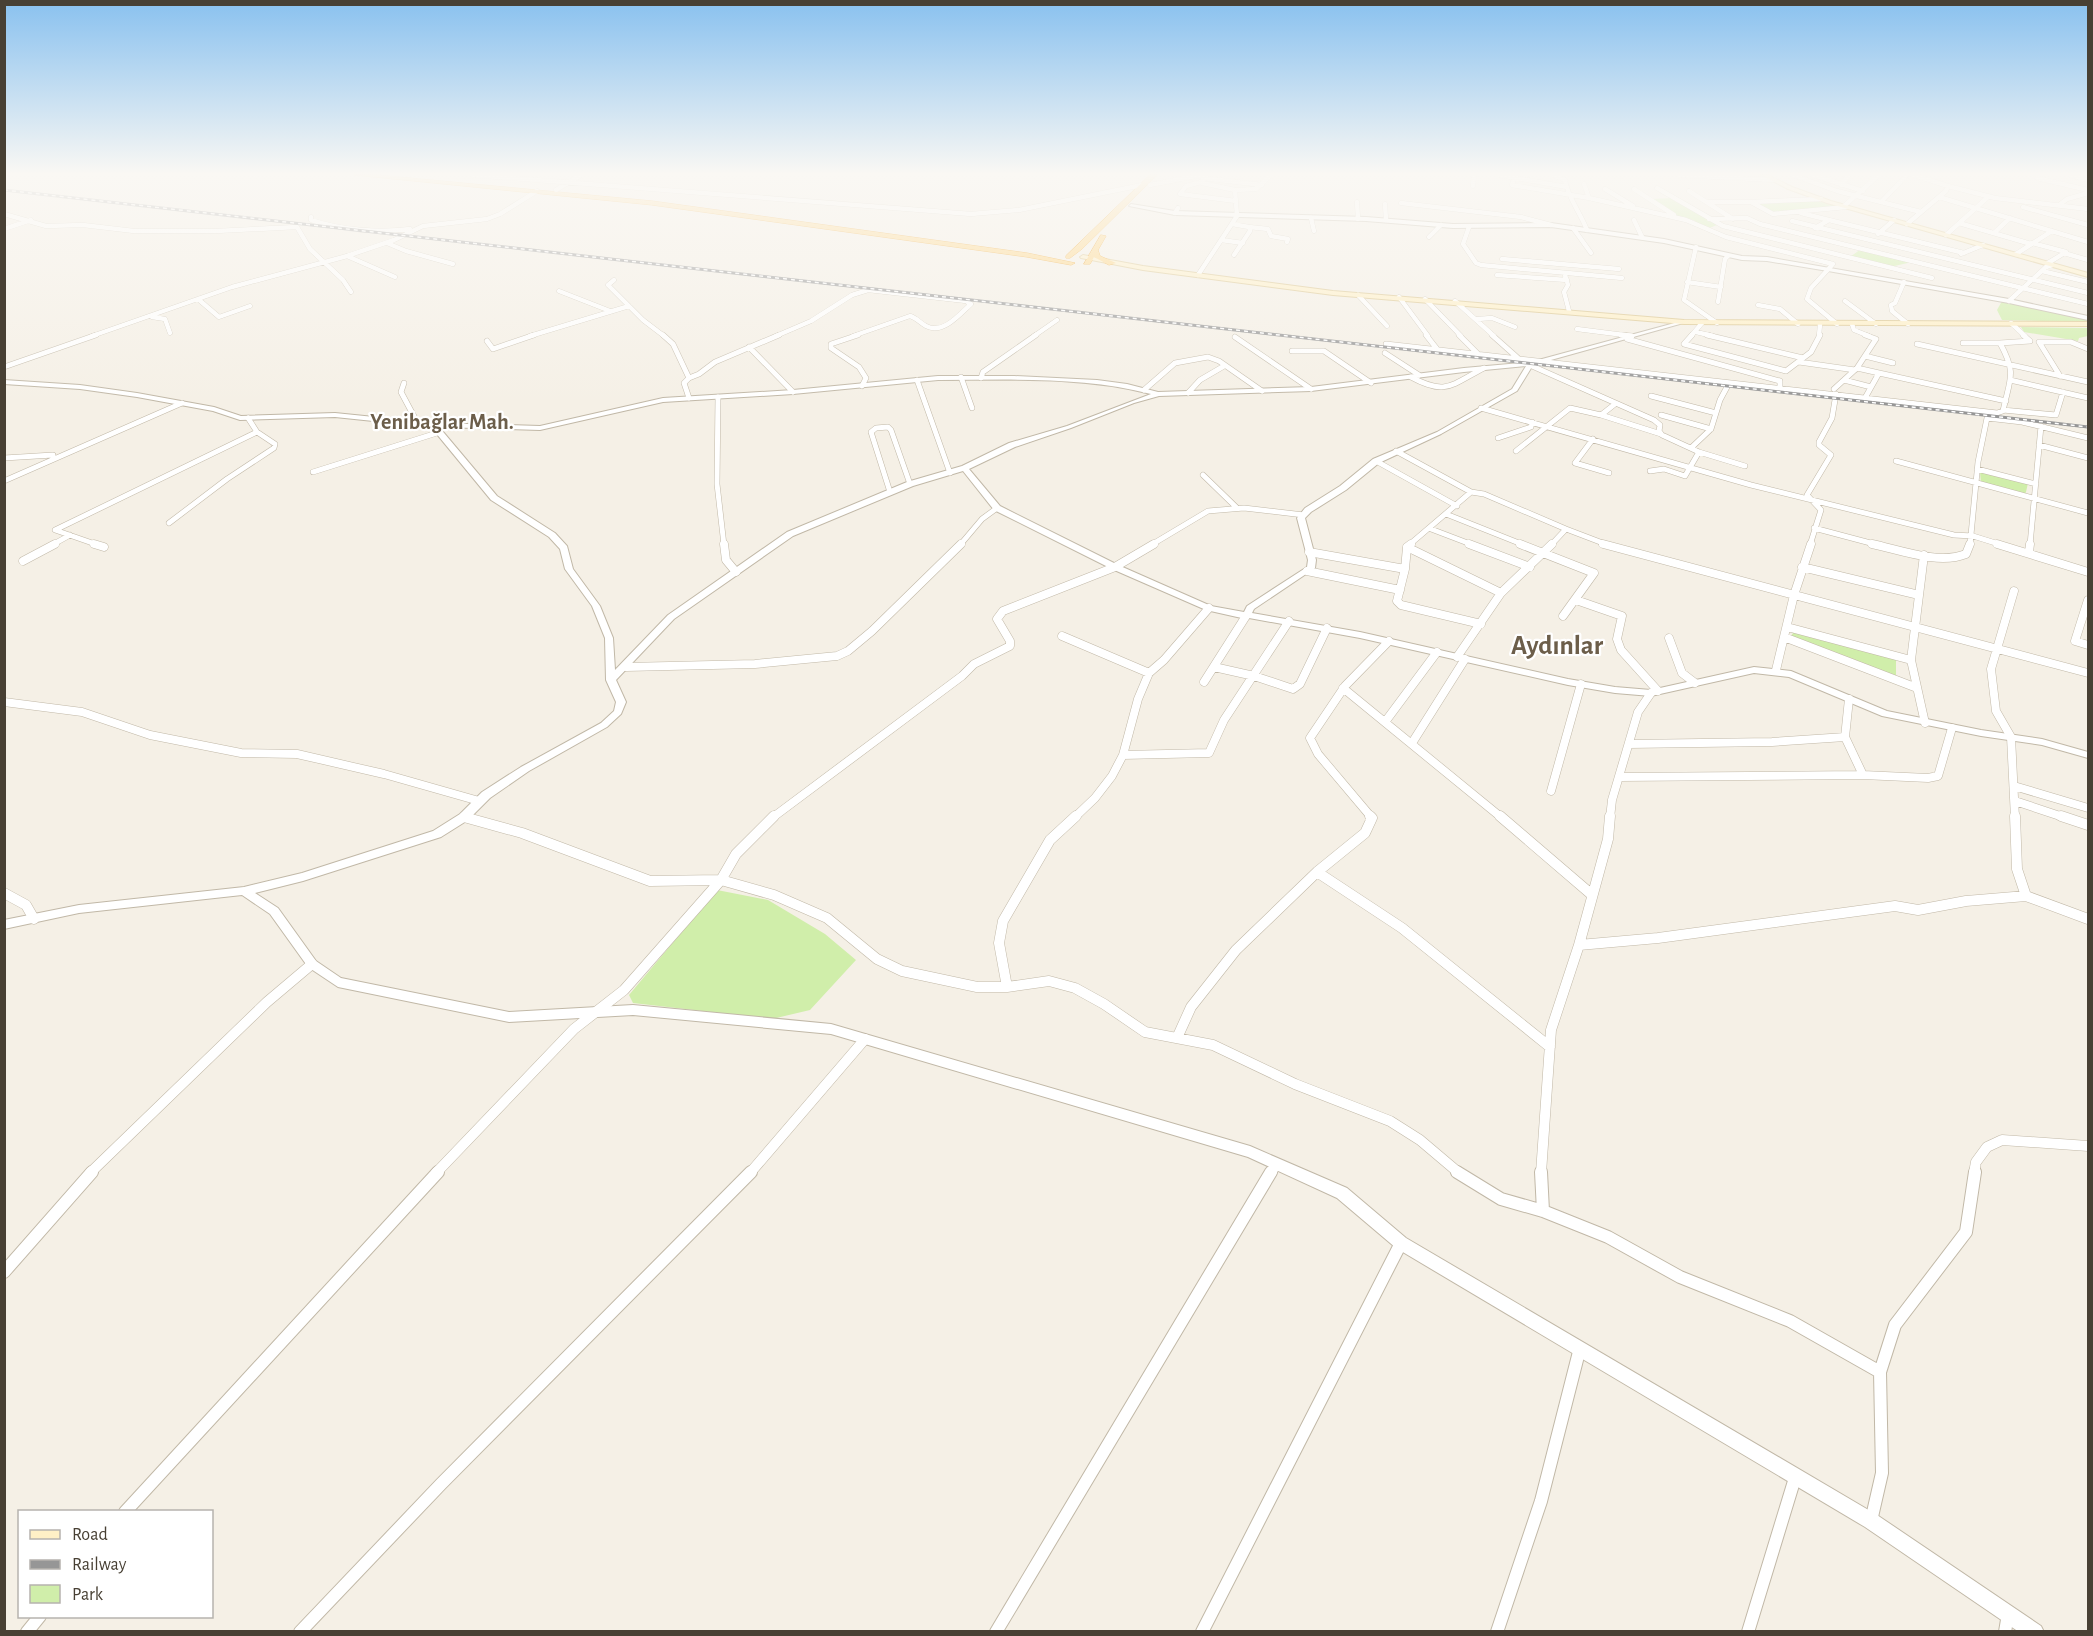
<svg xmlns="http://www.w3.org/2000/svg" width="2093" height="1636" viewBox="0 0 2093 1636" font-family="'Alegreya Sans',sans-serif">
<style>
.green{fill:#d0eeaa}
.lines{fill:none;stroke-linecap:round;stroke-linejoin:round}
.minor-far4-casing{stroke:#c1b8a7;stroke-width:5}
.minor-far3-casing{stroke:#c1b8a7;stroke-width:6}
.minor-far2-casing{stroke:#c1b8a7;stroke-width:9}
.minor-far1-casing{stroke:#c1b8a7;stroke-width:11}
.minor-casing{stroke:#c1b8a7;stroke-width:14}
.tertiary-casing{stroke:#c1b8a7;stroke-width:2}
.secondary-casing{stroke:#ddc892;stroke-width:2}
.trunk-casing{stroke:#efa225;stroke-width:1}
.minor-far4{stroke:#fff;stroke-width:4.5}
.minor-far3{stroke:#fff;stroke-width:5}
.minor-far2{stroke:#fff;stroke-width:8}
.minor-far1{stroke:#fff;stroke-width:10}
.minor{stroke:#fff;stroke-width:12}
.tertiary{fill:#fff;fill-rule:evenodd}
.secondary{fill:#fff0c6;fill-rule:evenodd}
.trunk{fill:#ffd47e;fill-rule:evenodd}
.rail-casing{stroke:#969696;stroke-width:3}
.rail{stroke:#fff;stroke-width:1.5;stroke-dasharray:4;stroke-linecap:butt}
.labels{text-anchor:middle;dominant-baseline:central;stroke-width:4.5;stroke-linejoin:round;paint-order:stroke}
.far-district-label{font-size:22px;font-weight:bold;fill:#6c5e4a;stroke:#fff}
.district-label{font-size:27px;font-weight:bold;fill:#6c5e4a;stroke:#fff}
</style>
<rect width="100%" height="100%" fill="#f5f0e6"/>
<path class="green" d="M1673,198L1717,225L1707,229L1693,220L1677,217L1651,199Z
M1814,200L1837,206L1773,213L1756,202Z
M1861,249L1912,262L1890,267L1850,257Z
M2002,301L2084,318L2088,322L2002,320L1997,310Z
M2021,327L2088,328V336L2079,338L2078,341L2024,332Z
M1980,472L2028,483L2026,492L2025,494L1981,483Z
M1795,630L1896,658V676L1892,677L1793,637L1791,636Z
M717,890L768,900L825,934L856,960L810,1010L772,1019L633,1003L629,995Z"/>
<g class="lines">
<g class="minor-far4-casing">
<path id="minor-far4" d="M473,175L971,214L1019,210L1142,185
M1499,175L1567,187
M1553,175L1565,180C1568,198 1580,212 1587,230
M1679,175L1773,180
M1793,175L1837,191L1921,212
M1813,175L1863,191
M2070,175L2088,180
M1515,177L1512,185L1589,198L1686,220L1726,237L1833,264
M1203,178L1262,185
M2037,178L2088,190
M1201,182L1186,186L1180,194L1236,201
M1584,184L1589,198
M1150,185L1201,175
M1841,185L1849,175
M1473,186L1474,175
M1948,186L1995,198L2088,209
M1657,188L1723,226L1932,278
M1605,189L1633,206
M1634,189L1674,215
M556,190L581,175
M1235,190L1256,189L1271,175
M1689,191L1733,219
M1939,197L2088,242
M1821,199L1751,202L1773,214L1846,207
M1357,202L1358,219
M1709,202H1751
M1881,202L1907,175
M1401,203L1521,217L1551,225
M1385,204L1386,220
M2059,205L2067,199L2088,193
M1844,206L1879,175
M2023,207L2088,225
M1175,213L1178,208
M1801,213L1829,220
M4,214L46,226L83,225L134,231H216L297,227L310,249L343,280L351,292
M311,217V220C341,230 379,233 410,229
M1311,218L1314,231
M1709,219L1747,218L1760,224L2088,304
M1634,220L1642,237
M1792,221L2088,293
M1959,223L2031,244
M1232,224L1249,227L1250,231L1234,255
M1907,224L1946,191L1948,186L1914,175
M1249,227L1268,229L1271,236L1288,239L1287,242
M1469,227L1463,244L1476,263L1481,265L1622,278
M1573,228L1591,253
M1815,228L1829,220L1964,253
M4,229L31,220
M1994,233L2010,218
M1878,234L1894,220
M1946,235L1988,197
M1429,237L1441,225
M1221,240L1243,243
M387,243L406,251L453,264
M2032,243L2066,252L2048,263
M1696,247L1684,300L1717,323
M2064,253L2088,260
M1961,254L1983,245
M2016,254L2052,231
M347,256L395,277
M1502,259L1619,269
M1833,264L1811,288L1807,299L1837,324
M2042,271L2088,282
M1198,275L1237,216L1235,190L1202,183L1206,175
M1497,275L1567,280
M1565,275L1568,285L1564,292L1569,311
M614,280L608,285L643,320L664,336
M1687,282L1721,287
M1904,282L1895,303L1891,305L1892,311L1908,324
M559,291L610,311
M1358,295L1387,326
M1399,297L1428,336
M198,299L219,317L250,306
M1425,299L1461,336
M1455,301L1494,336
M1845,301L1876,324
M2009,301L2046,267L2052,265
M1718,302L1725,259L1728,256
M1758,305L1780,309L1798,324
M152,317L165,319L170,333
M1477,319L1492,318L1515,327
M2011,323L2025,336
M1852,324L1854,330L1869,336
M1577,329L1632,336
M1696,332L1713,336
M92,336L232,287L347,256L394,240L423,226L487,219L500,214L537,191
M530,336L629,306
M776,336L811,321L852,295L868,290L966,301L971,304C960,314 943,335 926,326C920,323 917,318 910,316L853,336
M1034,336L1057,320
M1691,336L1702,323
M1819,336L1820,324"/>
</g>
<g class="minor-far3-casing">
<path id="minor-far3" d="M663,335L673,344L689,378L684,383L689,398
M858,335L831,344V348L859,367L866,378L862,386
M1426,335L1437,349
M1459,335L1478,354
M1492,335L1519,359L1997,413L2003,411C2010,378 2017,374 2000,343L2030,341L2023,335
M1621,335L1632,336
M1692,335L1684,344L1786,371L1811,352L1820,335
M1707,335L1803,358
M1235,337L1311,389
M1627,339L1780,381V388
M487,341L493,349L534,335
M1963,343H2000
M1386,344L1519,359
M1917,344L2088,382
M749,347L793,392
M1292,351H1324L1371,383
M1385,353L1419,375
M1865,356L1893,363
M1799,362L1855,370
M1532,366L1654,420L1660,425L1659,431L1662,435L1699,452L1745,466
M4,367L96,335
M1879,373L2006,401
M2060,376L2039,342H2071L2088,349
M961,377L972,408
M1411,377C1446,396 1451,385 1484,368
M689,378L699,374L715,362L779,335
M981,378L983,372L1036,335
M917,380L950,473
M1844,380L1871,387
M2010,380L2088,398
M404,383L401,392L417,422
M1834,389L1857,368
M1144,390L1175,363L1208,357L1219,361L1262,391
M1188,393L1200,380L1224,366
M1651,396L1716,413
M718,397L717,484L724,545
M1865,398L1879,373L1857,368L1876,339L1865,335
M1615,404L1601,415L1661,434
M1481,408L1751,485L1954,535L1973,536L2002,545
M2003,410L2056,415L2063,392
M1661,415L1711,429
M1498,438L1531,427L1532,422
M1593,439L1575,463L1609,473
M2039,445L2088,458
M1692,447L1711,429L1720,400L1727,387
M1396,451L1471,492L1484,494L1566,529L1551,545
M1516,451L1570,408L1601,415
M4,458L53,455
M1376,461L1457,506
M1896,461L2088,513
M1977,469L2036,484
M1650,471L1664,469L1685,476L1699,452
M313,472L440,432
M1203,475L1237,508
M4,481L182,403
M890,492L871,432L876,428L888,427L891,430L910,484
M1446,514L1524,545
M169,523L227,479L274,448L275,444L257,432L248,418
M1814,528L1878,545
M1431,529L1473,545
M1566,529L1608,545
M52,545L70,535
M98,545L55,530L257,432
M960,545L982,519L997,508
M1151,545L1208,511L1244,508L1304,515
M1409,545L1471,492
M1810,545L1821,510L1807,495L1831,455L1819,445V442L1832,418L1836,394
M1970,545L1978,462L1987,418L2022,422L2088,438
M2030,545L2041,426"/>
</g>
<g class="minor-far2-casing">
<path id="minor-far2" d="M94,544L104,547
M724,544L726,560L736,572
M1411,544L1407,547L1501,593
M1469,544L1530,567
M1520,544L1594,573L1563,616
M1603,544L2088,673
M1872,544C1900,550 1939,565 1966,554L1970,544
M1997,544L2088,572
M1407,547L1405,569L1397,601L1401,605L1481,624
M1309,552L1405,569
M2029,552L2030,544
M1924,555L1911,660L1925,723
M23,561L55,544
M1802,567L1919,595
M1307,571L1400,590
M2014,591L1991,669L1996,711L2011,737L2015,818
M1576,600L1622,616L1617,639L1621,650L1658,691
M2088,600L2075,641L2088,645
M1787,627L1911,660
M1062,636L1149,673
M1784,637L1917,688
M1669,638L1682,673L1695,683
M1457,657L1501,593L1552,544
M626,667L755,664L837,656L848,651L872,631L961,544
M1214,667L1254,676L1293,689L1300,684L1327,628
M1776,670L1794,595L1811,544
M1204,682L1246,616
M1343,688L1502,818
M1849,699L1845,737L1863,775
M4,702L82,712L150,735L241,753L297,754L384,774L479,801
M1385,722L1437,652
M1412,743L1465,659
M1629,744L1772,742L1845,737
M1123,755L1209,753L1224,720L1289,621
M1619,777L1863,775L1928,778L1938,776L1952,728
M2014,786L2088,808
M1551,791L1581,684
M2015,801L2066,818
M464,817L466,818
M772,818L962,676L974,664L1010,646V641L997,619L1003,611L1115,567L1154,544
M1074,818L1095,798L1112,776L1123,755L1138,699L1149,673L1164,660L1209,608
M1372,818L1318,754L1310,738L1345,686L1389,641
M1610,818L1612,800L1638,712L1651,693"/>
</g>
<g class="minor-far1-casing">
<path id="minor-far1" d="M1500,816L1591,894
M2015,816L2017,869L2026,896L2088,919
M2061,816L2088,825
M464,817L522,833L650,881L721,880L774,895L827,918L877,959L902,971L977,987H1007L1049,981L1075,988L1104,1004L1145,1032L1213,1045L1295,1084L1390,1121L1420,1140L1459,1173
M1317,872L1402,928L1550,1047
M4,893L26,905L34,919
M1579,945L1658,938L1895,906L1918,910L1966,901L2026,896
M1007,987L999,943L1003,921L1050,840L1076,816
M1177,1038L1191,1007L1236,950L1317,872L1365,833L1372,818L1370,816
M90,1173L267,1002L312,964
M436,1173L574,1029L624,990L721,880L736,854L774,816
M750,1173L865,1039
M1271,1173L1276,1164
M1541,1173L1551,1030L1579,945L1608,839L1610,816
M1974,1173L1976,1162L1987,1147L2002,1140L2088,1146"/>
</g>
<g class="minor-casing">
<path id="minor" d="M1457,1172L1501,1199L1543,1211L1608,1237L1680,1277L1790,1321L1880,1372
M1541,1172L1543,1211
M4,1272L92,1172
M125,1512L438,1172
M1871,1521L1882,1473L1880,1372L1895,1325L1966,1232L1975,1172
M27,1632L40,1616
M300,1632L441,1484L751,1172
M996,1632L1271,1172
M1202,1632L1401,1243
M1497,1632L1541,1501L1580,1348
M1748,1632L1795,1478
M2005,1632L2008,1614"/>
</g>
<g class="tertiary-casing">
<path id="tertiary" d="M1131,204L1175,211L1366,217L1453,224L1551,223L1664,239L1742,256L1767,257L2009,299L2088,316V320L2009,303L1828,271L1767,261L1742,260L1664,243L1551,227L1453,228L1366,221L1175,215L1129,206Z
M1682,321L1687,322L1533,365L1517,391L1441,434L1379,463L1346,490L1311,512L1305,518L1316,560L1315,568L1254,609L1252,613L1360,632L1568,679L1615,687L1651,690L1754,667L1791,671L1887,711L1981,730L2042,739L2088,752V758L2042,745L1981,736L1882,716L1789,677L1754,673L1651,696L1615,693L1568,685L1360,638L1249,618L1246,619L1206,610L1112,569L994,510L963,471L913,486L793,536L674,619L616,680L626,702L621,714L607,727L529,771L490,798L468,820L441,837L303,881L255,893L278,908L316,961L341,978L509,1012L633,1005L831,1024L1250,1146L1347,1188L1406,1238L1877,1515L2041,1626L2044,1632H2019L1865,1527L1396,1248L1337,1198L1248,1157L831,1034L633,1015L509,1022L338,987L308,967L270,914L242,895L79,913L4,929V920L79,905L244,887L302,873L433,831L460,814L482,792L521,767L601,723L614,711L616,702L606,680L605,638L592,606L565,569L560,549L549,537L491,500L431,427L335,417L240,420L213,411L137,397L80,389L4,384V380L80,385L137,393L214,407L241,416L335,413L433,423L540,426L663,398L793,390L938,376H1014L1097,380L1127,384L1158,392L1311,387L1464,368L1531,362ZM1526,366L1512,389L1437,432L1373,459L1340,486L1305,508L1297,518L1308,560L1307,567L1247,606L1244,612L1211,606L1118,565L1000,506L969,469L1015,447L1071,428L1134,403L1159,396L1311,391L1464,372ZM938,380C1008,380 1082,376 1151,394L1067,426L1009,443L962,466L907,482L787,532L668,615L615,670L613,638L600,606L573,569L567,546L555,533L497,496L439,427L540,430L663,402L793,394Z"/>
</g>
<g class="secondary-casing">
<path id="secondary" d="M1761,175H1768L1792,187L1831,201L2088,273V277L1827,203L1788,189Z
M1083,255L1143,266L1333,291L1684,320L2088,322V326L1684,324L1333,295L1143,270L1081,258L1080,257Z"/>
</g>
<g class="trunk-casing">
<path id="trunk" d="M355,175H378L652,201L1027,253L1075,263L1071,265L1027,257L652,205Z
M1150,175H1157L1082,249L1070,258H1066V256Z
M1101,235L1106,236L1098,250L1100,256L1116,263L1109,265L1094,257L1090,264H1084Z"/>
</g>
<use href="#minor-far4" class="minor-far4"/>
<use href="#minor-far3" class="minor-far3"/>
<use href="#minor-far2" class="minor-far2"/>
<use href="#minor-far1" class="minor-far1"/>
<use href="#minor" class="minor"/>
<use href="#tertiary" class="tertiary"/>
<use href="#secondary" class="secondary"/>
<use href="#trunk" class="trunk"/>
<g class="rail-casing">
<path id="rail" d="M4,190L2088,427"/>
</g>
<use href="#rail" class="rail"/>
</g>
<linearGradient id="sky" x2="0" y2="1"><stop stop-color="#89c1ef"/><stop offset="0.43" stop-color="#faf8f4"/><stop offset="1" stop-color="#faf8f4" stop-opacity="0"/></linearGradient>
<rect width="2093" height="404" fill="url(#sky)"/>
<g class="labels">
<g class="far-district-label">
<text x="442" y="422">Yenibağlar Mah.</text>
</g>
<g class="district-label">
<text x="1557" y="645">Aydınlar</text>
</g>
</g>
<rect width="2093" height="1636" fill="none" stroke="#484034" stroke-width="12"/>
<rect x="18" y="1510" width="195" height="108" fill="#ffffff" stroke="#b6b3ae" stroke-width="1.5"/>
<rect x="30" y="1530" width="30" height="9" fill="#fff0c6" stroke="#b6b3ae" stroke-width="1.5"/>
<text x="72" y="1540" font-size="18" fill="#484034">Road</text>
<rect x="30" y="1560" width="30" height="9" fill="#969696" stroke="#b6b3ae" stroke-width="1.5"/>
<text x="72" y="1570" font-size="18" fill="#484034">Railway</text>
<rect x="30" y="1585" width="30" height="18" fill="#d0eeaa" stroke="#b6b3ae" stroke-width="1.5"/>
<text x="72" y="1600" font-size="18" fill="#484034">Park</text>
</svg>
